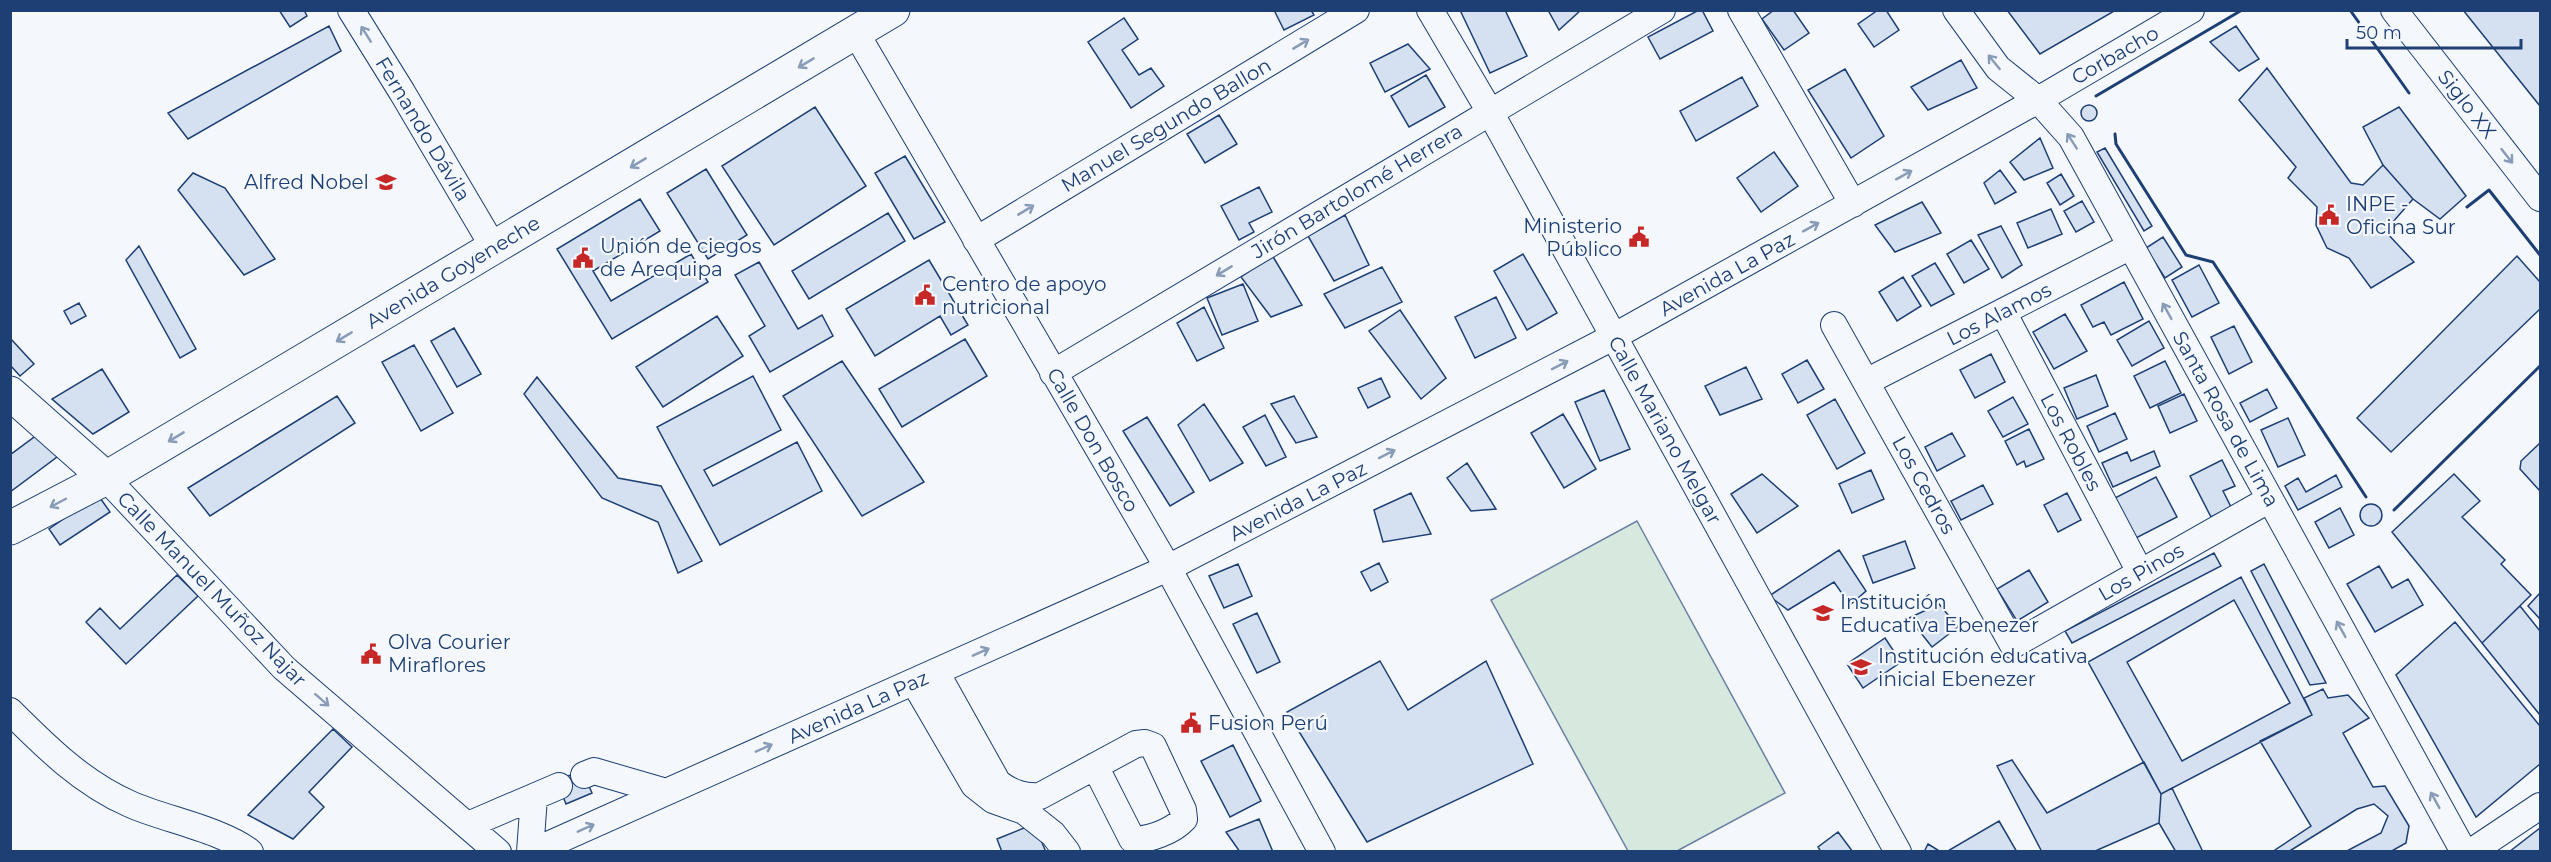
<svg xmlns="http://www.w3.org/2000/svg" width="2551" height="862" viewBox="0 0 2551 862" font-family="Montserrat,sans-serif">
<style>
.green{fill:#d7e8df;stroke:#687fa3;stroke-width:1.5}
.building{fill:#d5e0f0;stroke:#1d3f73;stroke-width:1.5;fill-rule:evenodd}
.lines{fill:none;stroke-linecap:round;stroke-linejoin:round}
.minor-casing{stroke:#1d3f73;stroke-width:28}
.major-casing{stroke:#1d3f73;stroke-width:35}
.minor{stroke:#f4f7fb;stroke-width:26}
.major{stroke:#f4f7fb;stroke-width:33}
.wall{stroke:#1d3f73;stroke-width:3}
.oneway{stroke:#889bb7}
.labels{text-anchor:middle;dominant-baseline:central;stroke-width:4.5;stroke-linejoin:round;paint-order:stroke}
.street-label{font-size:20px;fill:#1d3f73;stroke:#f4f7fb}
.poi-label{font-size:20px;fill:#1d3f73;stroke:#f4f7fb;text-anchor:start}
</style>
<rect width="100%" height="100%" fill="#f4f7fb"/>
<path class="green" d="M1637,521L1785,793L1677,851H1628L1491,600Z"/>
<path class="building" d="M279,10H304L307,16L290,27Z
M1274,10H1311L1314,15L1284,30Z
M1460,10H1505L1527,56L1490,73Z
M1548,10H1581L1559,30Z
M1699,10H1702L1713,31L1660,59L1648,37Z
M1774,10H1793L1809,33L1784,50L1762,19Z
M1878,10H1886L1899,30L1874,47L1858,24Z
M2007,10H2116L2040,54Z
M2463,10H2540V106Z
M1124,18L1138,39L1122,50L1139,75L1151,68L1164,86L1131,108L1088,42Z
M329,26L341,51L188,139L168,113Z
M2236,26L2259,59L2239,71L2210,42Z
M1408,44L1430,69L1385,92L1370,63Z
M1961,60L1977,88L1928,110L1911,87Z
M2267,68L2351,183L2363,185L2383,165L2413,199L2385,231L2414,262L2371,288L2349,258L2327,248L2316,225L2317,207L2288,178L2296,167L2239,100Z
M1845,69L1884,136L1851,158L1808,90Z
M1426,75L1445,107L1409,127L1391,96Z
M1742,77L1758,106L1696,141L1680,111Z
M2081 113a8 8 0 1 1 16 0a8 8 0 1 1-16 0Z
M815,107L866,186L774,245L722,166Z
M2399,107L2466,196L2440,219L2413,199L2383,165L2363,127Z
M1219,115L1237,144L1205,163L1187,134Z
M2040,138L2053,168L2024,180L2010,162Z
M2105,148L2152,226L2144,231L2097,152Z
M1774,152L1798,186L1761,212L1737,178Z
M905,156L945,222L914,239L875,173Z
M706,169L747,235L708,259L667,193Z
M2000,170L2016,192L1995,204L1984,183Z
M193,173L225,188L275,259L244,275L178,190Z
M2061,174L2074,196L2060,205L2047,183Z
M1259,187L1272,212L1249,223L1254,232L1239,240L1221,206Z
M640,199L660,231L593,271L611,301L691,254L708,282L612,339L557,249Z
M2082,201L2094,222L2076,232L2064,211Z
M1922,202L1941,233L1895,252L1875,225Z
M2051,209L2062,234L2028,248L2017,223Z
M888,213L905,241L809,299L792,271Z
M1345,215L1369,265L1334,281L1308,236Z
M2001,226L2022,265L2002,278L1978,235Z
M2163,237L2182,267L2165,278L2146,248Z
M1971,240L1989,269L1964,283L1947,254Z
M139,246L196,349L180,358L126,260Z
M1523,254L1557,313L1527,330L1494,271Z
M1272,255L1302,305L1271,317L1241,277Z
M2517,256L2540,282V309L2391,452L2357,418Z
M929,260L968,325L951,335L940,316L875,356L846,309Z
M759,262L798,329L822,315L833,336L770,372L749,336L765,326L735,275Z
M1935,263L1954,294L1931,306L1912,276Z
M2199,265L2219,303L2192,317L2172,280Z
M1382,267L1402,302L1345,328L1324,294Z
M1903,277L1921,306L1897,321L1879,292Z
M2124,282L2143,319L2111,335L2104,322L2093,327L2081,305Z
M1243,284L1258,321L1222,335L1207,298Z
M1496,297L1516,338L1475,358L1455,317Z
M79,303L86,316L71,324L64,311Z
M1204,307L1224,348L1197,361L1177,323Z
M1400,310L1446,378L1421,399L1369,331Z
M2065,314L2087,351L2054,369L2033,332Z
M717,316L743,356L663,407L636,367Z
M2149,321L2164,348L2132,366L2117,340Z
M2234,326L2252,362L2229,374L2211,337Z
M454,328L481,374L457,387L431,341Z
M10,338L34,364L20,376L10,365Z
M965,339L987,376L902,427L879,389Z
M414,345L453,413L421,431L382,362Z
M1991,354L2005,382L1975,398L1960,370Z
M1807,360L1824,389L1798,403L1782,374Z
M842,361L924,482L862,516L783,396Z
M2165,361L2181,393L2150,408L2134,376Z
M1746,367L1762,399L1720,415L1705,386Z
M102,369L129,412L93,434L52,399Z
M2096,375L2108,406L2077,419L2064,388Z
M753,376L781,430L704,470L713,486L797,442L822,491L720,545L657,427Z
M537,377L618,478L661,486L702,561L678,573L658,522L602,498L524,394Z
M1381,378L1390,397L1368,408L1358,388Z
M2267,389L2277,408L2250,422L2240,403Z
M1604,390L1630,449L1600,461L1575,402Z
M2184,394L2197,421L2170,433L2158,406Z
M337,396L355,423L210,516L188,488Z
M1294,396L1317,437L1296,443L1271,404Z
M2013,397L2028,424L2003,437L1988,411Z
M1835,399L1865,453L1837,469L1807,415Z
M1204,404L1243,463L1210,481L1178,425Z
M2115,413L2127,439L2099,452L2087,426Z
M1563,414L1596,469L1564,488L1531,433Z
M1265,415L1286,457L1266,466L1243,427Z
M1147,417L1194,492L1170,506L1123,431Z
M2288,418L2305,455L2278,467L2261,430Z
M2029,429L2044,459L2026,467L2024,461L2017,465L2005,441Z
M1952,433L1965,456L1937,471L1925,447Z
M37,435L65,451L10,492V455Z
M2540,443V491L2520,469L2521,461Z
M2154,451L2160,466L2113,487L2102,463L2127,452L2131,461Z
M2222,460L2235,486L2223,491L2231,507L2211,517L2190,476Z
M1467,463L1496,509L1471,511L1447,478Z
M1871,470L1884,499L1852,513L1839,484Z
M1762,474L1798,506L1757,533L1731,494Z
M2454,474L2480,501L2462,517L2505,560L2501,564L2531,595L2482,643L2392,532Z
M2336,475L2342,487L2298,510L2285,486L2298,478L2306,492Z
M2156,477L2177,517L2134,539L2113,499Z
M1983,485L1993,504L1961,520L1951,501Z
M1411,493L1431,534L1383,542L1374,510Z
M2067,493L2081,520L2058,532L2044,505Z
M98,495L110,512L60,545L49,529Z
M2360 515a11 11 0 1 1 22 0a11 11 0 1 1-22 0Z
M2340,508L2354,535L2329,548L2315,522Z
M1905,541L1915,568L1873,583L1863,556Z
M1839,550L1866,591L1850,605L1834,582L1788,610L1769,596Z
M2214,553L2221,566L2072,643L2065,631Z
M1379,563L1388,582L1371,591L1361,572Z
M1238,564L1252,596L1224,608L1209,576Z
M2264,564L2326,683L2310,685L2251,571Z
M2379,566L2392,588L2408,579L2423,605L2375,632L2347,584Z
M2029,570L2048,602L2017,621L1997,589Z
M177,575L198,596L126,664L86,622L100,608L120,629Z
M2241,577L2312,715L2161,794L2088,662ZM2234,600L2290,703L2182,761L2127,662Z
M2540,593V619L2528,606Z
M1939,604L1958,627L1932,647L1909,618Z
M2520,606L2540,631V715L2482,643Z
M1257,613L1280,662L1257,673L1233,624Z
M2455,622L2540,726V764L2476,817L2396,675Z
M1885,638L1901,662L1863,688L1847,664Z
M1380,661L1408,710L1486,661L1533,764L1367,842L1287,712Z
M2323,689L2328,698L2348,695L2369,718L2343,733L2373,787L2385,786L2409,826L2406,843L2390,852H2272L2311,826L2260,741L2312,715L2304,698Z
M333,729L352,747L309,792L324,807L293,839L248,815Z
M1233,745L1261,801L1230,817L1201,761Z
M2012,760L2047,813L2144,762L2161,794L2159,823L2093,852H2042L1997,766Z
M582,770L592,793L566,804L557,781Z
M2172,788L2203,852H2176L2159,823L2161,794Z
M2374,804L2388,816L2381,833L2345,852H2288L2357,809Z
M1259,819L1273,852H1240L1226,832Z
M1999,821L2017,852H1946Z
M1034,824L1046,852H1002L997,839Z
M2540,828V852H2509Z
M1838,832L1853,852H1821L1818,847Z
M1928,844L1941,852H1924Z"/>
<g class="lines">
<g class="minor-casing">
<path id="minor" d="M351,10L402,92L494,248
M1430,10L1490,112L1898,852
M1741,10L1853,204
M1956,10L1998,68L2038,100L2071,137L2464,852
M2394,10L2540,198
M856,33L1168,568L1322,852
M976,240L1356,10
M2003,312L2140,572
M1834,325L2013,645L2270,499
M1053,373L1662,10
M1866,382L2131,246
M106,478L284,668L498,852
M936,672L998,783C1012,793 1023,797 1040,796L1136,744L1145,743L1153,746L1183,810L1184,819C1173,831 1148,841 1132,839L1095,766
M914,682L974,785L993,800L1024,811L1053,834L1067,852
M10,711C46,747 82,783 130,804C163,819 223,830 250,852
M584,775L594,771L666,792
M468,825L559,786
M530,852L534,797
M532,852L1168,568L1613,337L2038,100L2191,10
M2471,852L2540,806"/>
</g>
<g class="major-casing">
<path id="major" d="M10,393L106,478
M10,528L106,478L893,10"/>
</g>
<use href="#minor" class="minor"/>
<use href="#major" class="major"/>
<path class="wall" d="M2350,10L2409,93
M2096,96L2242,10
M2115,134L2116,144L2186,255L2213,262L2366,497
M2467,207L2489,190L2540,255
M2394,510L2540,366"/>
</g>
<defs><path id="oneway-shaft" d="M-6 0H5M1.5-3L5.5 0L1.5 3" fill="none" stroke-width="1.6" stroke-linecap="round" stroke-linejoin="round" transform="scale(1.5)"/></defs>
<g class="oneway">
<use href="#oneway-shaft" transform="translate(366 34) rotate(-122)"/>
<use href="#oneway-shaft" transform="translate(1301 44) rotate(-31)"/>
<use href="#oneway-shaft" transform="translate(1994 62) rotate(-129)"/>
<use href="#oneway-shaft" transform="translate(806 63) rotate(149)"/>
<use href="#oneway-shaft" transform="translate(2072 141) rotate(-123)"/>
<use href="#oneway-shaft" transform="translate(2507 156) rotate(52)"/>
<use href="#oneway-shaft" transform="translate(638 163) rotate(149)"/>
<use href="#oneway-shaft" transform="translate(1904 175) rotate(-29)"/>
<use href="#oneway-shaft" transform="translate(1026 210) rotate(-31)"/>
<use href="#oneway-shaft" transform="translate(1811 227) rotate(-29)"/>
<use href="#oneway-shaft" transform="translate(1224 271) rotate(149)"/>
<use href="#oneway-shaft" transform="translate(2167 311) rotate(-119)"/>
<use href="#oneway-shaft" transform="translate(344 337) rotate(149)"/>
<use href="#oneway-shaft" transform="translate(1560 365) rotate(-27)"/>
<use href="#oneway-shaft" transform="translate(176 437) rotate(149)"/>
<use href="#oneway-shaft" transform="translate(1387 454) rotate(-27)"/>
<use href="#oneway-shaft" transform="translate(58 503) rotate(152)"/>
<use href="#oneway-shaft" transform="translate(2341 629) rotate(-119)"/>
<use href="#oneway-shaft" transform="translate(981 652) rotate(-24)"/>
<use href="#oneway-shaft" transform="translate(322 700) rotate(41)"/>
<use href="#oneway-shaft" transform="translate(764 748) rotate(-24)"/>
<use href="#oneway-shaft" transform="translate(2435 800) rotate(-119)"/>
<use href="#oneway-shaft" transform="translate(586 828) rotate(-24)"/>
</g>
<defs>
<g id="school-bare" transform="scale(1.62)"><path d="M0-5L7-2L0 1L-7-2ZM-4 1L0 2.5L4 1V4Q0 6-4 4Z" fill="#c62828" stroke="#f4f7fb" stroke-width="2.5" paint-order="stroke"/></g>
<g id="civic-bare" transform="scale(1.62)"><path d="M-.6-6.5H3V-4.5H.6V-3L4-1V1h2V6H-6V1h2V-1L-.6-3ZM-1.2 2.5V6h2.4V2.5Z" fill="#c62828" stroke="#f4f7fb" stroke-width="2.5" paint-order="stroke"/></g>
</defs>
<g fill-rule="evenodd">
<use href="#school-bare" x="386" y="182"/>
<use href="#civic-bare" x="2329" y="215"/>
<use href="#civic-bare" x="1639" y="237"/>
<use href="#civic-bare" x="583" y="258"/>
<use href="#civic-bare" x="925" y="295"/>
<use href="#school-bare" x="1823" y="613"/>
<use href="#civic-bare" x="371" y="654"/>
<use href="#school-bare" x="1861" y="667"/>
<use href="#civic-bare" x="1191" y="723"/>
</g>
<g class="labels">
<g class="street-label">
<text transform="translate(2115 55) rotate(-30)">Corbacho</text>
<text transform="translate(2467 104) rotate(52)">Siglo XX</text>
<text transform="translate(1166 125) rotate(-31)">Manuel Segundo Ballon</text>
<text transform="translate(423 129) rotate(59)">Fernando Dávila</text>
<text transform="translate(1357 191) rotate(-31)">Jirón Bartolomé Herrera</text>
<text transform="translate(453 272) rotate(-31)">Avenida Goyeneche</text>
<text transform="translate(1727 274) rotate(-29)">Avenida La Paz</text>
<text transform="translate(1999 314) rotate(-27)">Los Alamos</text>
<text transform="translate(2226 419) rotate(61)">Santa Rosa de Lima</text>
<text transform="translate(1665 430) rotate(61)">Calle Mariano Melgar</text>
<text transform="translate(1093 440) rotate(60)">Calle Don Bosco</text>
<text transform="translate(2071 442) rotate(62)">Los Robles</text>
<text transform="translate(1924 485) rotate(61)">Los Cedros</text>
<text transform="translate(1298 501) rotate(-27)">Avenida La Paz</text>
<text transform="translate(2141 572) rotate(-30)">Los Pinos</text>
<text transform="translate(212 589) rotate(46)">Calle Manuel Muñoz Najar</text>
<text transform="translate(858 707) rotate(-24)">Avenida La Paz</text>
</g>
<g class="poi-label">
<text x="369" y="182" text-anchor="end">Alfred Nobel</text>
<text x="2346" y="204">INPE -<tspan x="2346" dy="23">Oficina Sur</tspan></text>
<text x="1622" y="226" text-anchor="end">Ministerio<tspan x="1622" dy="23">Público</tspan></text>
<text x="600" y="246">Unión de ciegos<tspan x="600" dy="23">de Arequipa</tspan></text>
<text x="942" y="284">Centro de apoyo<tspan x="942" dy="23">nutricional</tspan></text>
<text x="1840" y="602">Institución<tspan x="1840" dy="23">Educativa Ebenezer</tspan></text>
<text x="388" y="642">Olva Courier<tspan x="388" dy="23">Miraflores</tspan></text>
<text x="1878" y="656">Institución educativa<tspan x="1878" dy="23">inicial Ebenezer</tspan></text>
<text x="1208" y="723">Fusion Perú</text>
</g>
</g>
<rect width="2551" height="862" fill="none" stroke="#1d3f73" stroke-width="24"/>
<path d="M2347 39v9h174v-9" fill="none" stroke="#1d3f73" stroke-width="3"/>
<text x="2356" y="39" font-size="18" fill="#1d3f73" stroke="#f4f7fb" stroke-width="4.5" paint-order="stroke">50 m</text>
</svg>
